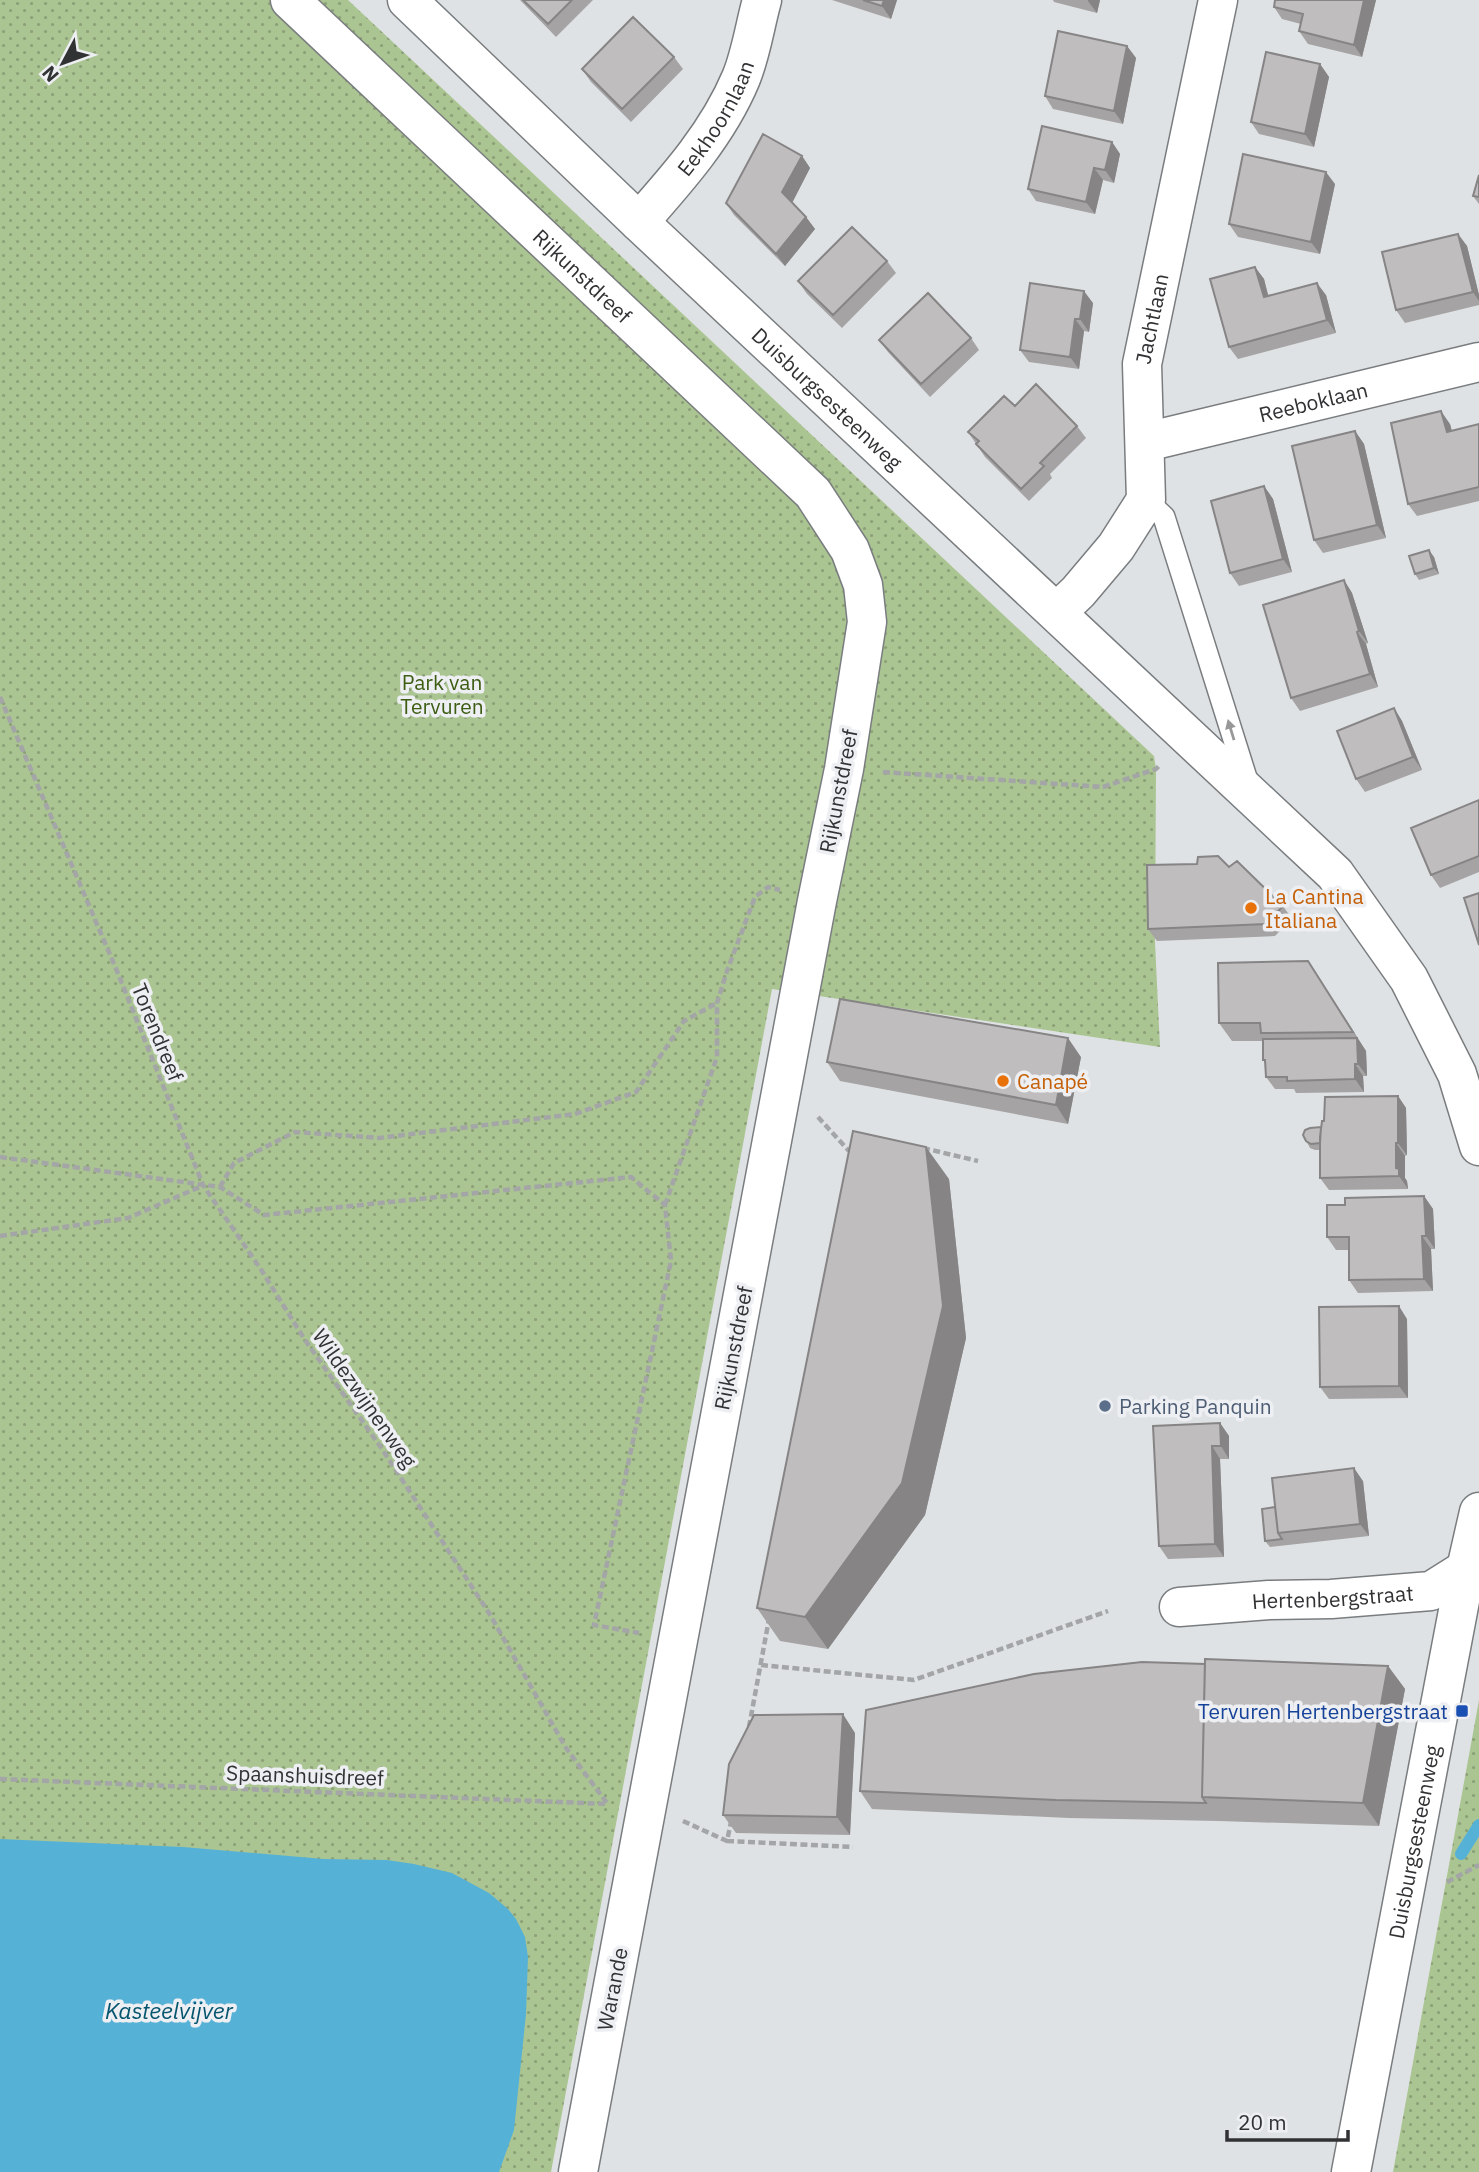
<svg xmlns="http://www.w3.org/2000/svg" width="1479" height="2172" viewBox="0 0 1479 2172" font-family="'IBM Plex Sans',sans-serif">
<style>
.park{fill:url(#park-dots)}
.water{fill:#56b1d7}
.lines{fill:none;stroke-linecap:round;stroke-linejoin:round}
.stream{stroke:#56b1d7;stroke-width:12}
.lane-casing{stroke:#7a7d7f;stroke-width:24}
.street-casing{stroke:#7a7d7f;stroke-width:41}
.secondary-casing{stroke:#7a7d7f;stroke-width:41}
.path{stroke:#a3a5a7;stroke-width:4.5;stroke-dasharray:7 3.5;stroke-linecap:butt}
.lane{stroke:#fff;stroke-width:21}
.street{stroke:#fff;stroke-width:38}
.secondary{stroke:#fff;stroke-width:38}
.wall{fill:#a5a3a3}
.shaded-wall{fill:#868485}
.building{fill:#c0bdbe;stroke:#868485;stroke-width:2}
.oneway{fill:#989899}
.food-dot{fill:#e8710a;stroke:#edeff2;stroke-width:2.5}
.service-dot{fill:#5c6f8a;stroke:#edeff2;stroke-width:2.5}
.transit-dot{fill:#1a4fb4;stroke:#edeff2;stroke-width:2.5}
.labels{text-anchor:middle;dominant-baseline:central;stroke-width:7;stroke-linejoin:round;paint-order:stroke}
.street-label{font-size:21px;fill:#313233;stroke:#edeff2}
.park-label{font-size:21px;fill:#3d5d12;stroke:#edeff2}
.food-label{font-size:21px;fill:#c56008;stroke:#edeff2;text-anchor:start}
.service-label{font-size:21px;fill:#4e5e75;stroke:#edeff2;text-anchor:start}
.transit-label{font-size:21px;fill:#164399;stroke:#edeff2;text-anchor:end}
.water-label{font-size:23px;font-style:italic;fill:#06556f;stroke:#edeff2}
</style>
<defs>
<pattern id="park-dots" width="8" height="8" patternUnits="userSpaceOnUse" patternTransform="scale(1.75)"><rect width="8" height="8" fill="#abc592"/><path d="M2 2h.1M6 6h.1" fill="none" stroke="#8ca178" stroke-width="1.8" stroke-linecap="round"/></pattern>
</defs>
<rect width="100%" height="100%" fill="#dfe2e4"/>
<path class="park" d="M0,0H348L1154,756L1156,769L1155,942L1160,1047L772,989L551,2172H0Z
M1479,1700V2172H1393Z"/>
<path class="water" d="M0,1839L183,1847L324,1859L387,1860L414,1864L452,1873L489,1893L508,1909L516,1919L525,1937L528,1957L526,2014L514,2130L499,2172H0Z"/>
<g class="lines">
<path class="stream" d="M1461,1854L1479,1825"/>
<g class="lane-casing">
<path id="lane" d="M1146,500L1164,517L1248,784"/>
</g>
<g class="street-casing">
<g id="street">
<path id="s1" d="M290,0L813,493L850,550L863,585L867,622L844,769L817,901L578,2172"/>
<path id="s2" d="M639,222C678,178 718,133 741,78C751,54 755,25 762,0"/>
<path id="s3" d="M1146,442L1479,362"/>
<path id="s4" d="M1057,612L1078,592L1116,547L1146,500L1142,364L1218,0"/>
<path id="s5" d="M1179,1607L1269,1600L1331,1599L1431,1591L1466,1569H1479"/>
</g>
</g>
<g class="secondary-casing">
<g id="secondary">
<path id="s6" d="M407,0L639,222L1335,874L1409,979L1457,1074L1479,1146"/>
<path id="s7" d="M1351,2172L1466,1569L1479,1512"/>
</g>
</g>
<path class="path" d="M0,697L117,971L203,1185L260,1268L305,1340L382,1449L489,1613L566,1748L607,1803
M883,772L1103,787L1156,769L1160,765
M818,1117L849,1151
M923,1148L978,1161
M0,1157L220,1187L264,1215L631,1177L665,1205L671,1261L594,1625L639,1633
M220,1187L234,1163L295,1132L379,1138L575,1114L636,1092L684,1021L717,1003
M665,1205L717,1057V1003L727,971L755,897L768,887L780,890
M0,1236L128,1218L202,1186
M761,1665L914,1680L1108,1611
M749,1727L769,1619
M0,1779L608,1804
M683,1821L727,1841L731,1822
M727,1841L853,1847
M1447,1882L1479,1865"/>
<use href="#lane" class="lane"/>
<use href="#street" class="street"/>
<use href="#secondary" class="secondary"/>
</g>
<path class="wall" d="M520,0H593L556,37Z
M832,0H897L891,19Z
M1053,0H1100L1097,13L1054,2Z
M1275,0H1376L1362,57L1308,44L1299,31L1301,24L1282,19L1274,7Z
M1127,46L1136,58L1123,124L1053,109L1045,96Z
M674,57L683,69L631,122L591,82L582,69Z
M1320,64L1329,77L1314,147L1259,134L1251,122Z
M1112,142L1120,154L1114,183L1103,180L1095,214L1036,201L1028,189Z
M802,156L810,168L792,203L806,217L815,229L785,266L734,215L726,203Z
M1479,175V204L1473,196Z
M1335,184L1320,254L1238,237L1229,224Z
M1458,234L1467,246L1479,295V305L1405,323L1396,310Z
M887,261L896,273L842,328L807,294L798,281Z
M1255,267L1264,279L1268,296L1326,295L1336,333L1238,359L1229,347Z
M1093,303L1089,332L1084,331L1079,369L1029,362L1020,350Z
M971,338L979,350L930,397L888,352L879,340Z
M1015,406L1077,426L1086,438L1050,474L1052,478L1029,501L985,457L968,432Z
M1450,424L1452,431L1479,424V501L1417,516L1408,504Z
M1355,431L1364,444L1386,538L1323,553L1314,540Z
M1264,486L1273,499L1292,572L1239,586L1230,573Z
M1434,557L1439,574L1419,580L1415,574Z
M1344,580L1352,593L1368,643L1366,644L1378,687L1300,711L1291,698Z
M1394,708L1402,721L1422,770L1365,792L1356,779Z
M1479,800V872L1440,888L1431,875Z
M1229,867L1283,906L1292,919L1275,936L1157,941L1148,929Z
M1308,961L1366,1051L1367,1076H1363L1364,1092L1296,1093L1294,1089H1275L1266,1077L1265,1063L1263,1060V1041H1232L1219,1023Z
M1081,1057L1068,1124L840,1081L827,1062Z
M1398,1096L1406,1108L1407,1155L1405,1156V1178L1407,1181L1408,1189L1329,1190L1320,1178V1150H1315L1310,1148L1303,1135L1321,1127L1324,1121Z
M949,1179L966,1338L925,1515L828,1649L780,1641L757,1608Z
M1424,1196L1433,1209L1435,1249H1431L1433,1291L1358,1293L1349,1280V1250H1336L1327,1237L1345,1205Z
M1407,1319L1408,1398L1329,1399L1320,1387Z
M1220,1423L1229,1436V1459H1220L1224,1557L1168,1559L1159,1546Z
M1363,1481L1369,1536L1270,1547L1265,1541L1275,1507Z
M1205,1664L1388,1666L1405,1689L1379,1826L1219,1821L1069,1818L872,1809L860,1791Z
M855,1733L850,1835L736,1833L723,1815Z"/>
<path class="shaded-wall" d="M884,0H897L891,19L882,6Z
M1088,0H1100L1097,13L1088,1Z
M1364,0H1376L1362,57L1354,45Z
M1127,46L1136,58L1123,124L1114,111Z
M1320,64L1329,77L1314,147L1305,134Z
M1112,142L1120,154L1114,183L1105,170Z
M802,156L810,168L791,205L782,192Z
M1094,168L1103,180L1095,214L1086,202Z
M1326,172L1335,184L1320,254L1311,242Z
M806,217L815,229L785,266L776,254Z
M1458,234L1467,246L1479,295V301L1473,292Z
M1255,267L1264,279L1272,310L1264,297Z
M1317,283L1326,295L1336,333L1327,320Z
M1084,291L1093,303L1089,332L1080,319Z
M1075,319L1084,331L1079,369L1070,357Z
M1441,411L1450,424L1455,444L1447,432Z
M1355,431L1364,444L1386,538L1377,525Z
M1264,486L1273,499L1292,572L1283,559Z
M1429,550L1434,557L1439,574L1434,568Z
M1344,580L1352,593L1368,643L1359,631Z
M1357,632L1366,644L1378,687L1370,674Z
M1394,708L1402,721L1422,770L1413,757Z
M1308,961L1366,1051L1367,1076L1358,1064L1357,1038Z
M1068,1038L1081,1057L1068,1124L1056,1105Z
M1355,1064L1363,1076L1364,1092L1355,1079Z
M1398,1096L1406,1108L1407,1155L1398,1143Z
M1396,1143L1405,1156V1178L1407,1181L1408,1189L1399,1176L1396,1168Z
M926,1147L949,1179L966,1338L925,1515L828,1649L805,1617Z
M1424,1196L1433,1209L1435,1249L1426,1236Z
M1422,1236L1431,1249L1433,1291L1424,1279Z
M1399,1306L1407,1319L1408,1398L1399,1386Z
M1220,1423L1229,1436V1459L1221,1446Z
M1212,1446L1220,1459L1224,1557L1215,1544Z
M1354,1468L1363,1481L1369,1536L1360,1524Z
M1388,1666L1405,1689L1379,1826L1363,1803Z
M843,1714L855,1733L850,1835L837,1817Z"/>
<path class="building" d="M523,0H572L548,24Z
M863,0H884L882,6Z
M1275,0H1364L1354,45L1299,31L1303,14L1274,7Z
M633,17L674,57L622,109L582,69Z
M1058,31L1127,46L1114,111L1045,96Z
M1266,52L1320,64L1305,134L1251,122Z
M1042,126L1112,142L1105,170L1094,168L1086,202L1028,189Z
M763,134L802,156L782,192L806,217L776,254L726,203Z
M1243,154L1326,172L1311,242L1229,224Z
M1479,175V197L1473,196Z
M852,227L887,261L833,315L798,281Z
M1458,234L1473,292L1396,310L1382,252Z
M1255,267L1264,297L1317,283L1327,320L1229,347L1210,279Z
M1030,283L1084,291L1080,319H1075L1070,357L1020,350Z
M928,293L971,338L921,384L879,340Z
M1036,384L1077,426L1040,463L1044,466L1021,489L976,444L979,441L968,432L1004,396L1015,406Z
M1441,411L1447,432L1479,424V487L1408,504L1391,423Z
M1355,431L1377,525L1314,540L1292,446Z
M1264,486L1283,559L1230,573L1211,501Z
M1429,550L1434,568L1415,574L1409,556Z
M1344,580L1359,631L1357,632L1370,674L1291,698L1263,605Z
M1394,708L1413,757L1356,779L1337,731Z
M1479,800V856L1431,875L1411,828Z
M1218,856L1229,867L1237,861L1283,906L1266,924L1148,929L1147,865L1197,864L1198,857Z
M1479,893V945L1464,898Z
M1308,961L1353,1032L1261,1033L1260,1023H1219L1218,963Z
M840,999L1068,1038L1056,1105L827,1062Z
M1357,1038L1358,1064H1355V1079L1287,1081V1077H1266L1265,1060H1263V1039Z
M1398,1096V1143H1396V1168L1399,1169V1176L1320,1178V1137L1322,1121H1324L1325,1097Z
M1321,1127L1320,1143L1311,1144L1306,1141L1303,1135L1305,1130L1310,1128Z
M853,1131L926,1147L943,1306L902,1483L805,1617L757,1608Z
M1424,1196L1426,1236H1422L1424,1279L1349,1280V1237H1327V1205H1345V1198Z
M1399,1306V1386L1320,1387L1319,1307Z
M1220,1423L1221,1446H1212L1215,1544L1159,1546L1153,1426Z
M1354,1468L1360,1524L1278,1533L1272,1478Z
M1275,1507L1278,1533L1282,1539L1265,1541L1262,1509Z
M1205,1659L1388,1666L1363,1803L1202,1797Z
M1142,1662L1205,1664L1202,1797L1206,1803L1056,1800L860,1791L866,1710L1034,1674Z
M843,1714L837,1817L723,1815L729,1764L754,1715Z"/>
<defs><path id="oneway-solid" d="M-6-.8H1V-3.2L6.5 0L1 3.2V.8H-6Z" transform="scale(1.75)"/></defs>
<use class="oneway" href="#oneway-solid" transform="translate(1231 730) rotate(-107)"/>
<g class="food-dot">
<circle cx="1251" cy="908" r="7"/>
<circle cx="1003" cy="1081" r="7"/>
</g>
<circle class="service-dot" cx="1105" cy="1406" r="7"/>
<rect class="transit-dot" x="1455" y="1704" width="14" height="14" rx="3.5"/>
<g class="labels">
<g class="street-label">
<text stroke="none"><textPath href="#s2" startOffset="130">Eekhoornlaan</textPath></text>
<text stroke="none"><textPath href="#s1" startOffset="402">Rijkunstdreef</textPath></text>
<text stroke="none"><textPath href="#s4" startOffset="326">Jachtlaan</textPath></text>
<text stroke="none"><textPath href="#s6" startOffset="579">Duisburgsesteenweg</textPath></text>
<text stroke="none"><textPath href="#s3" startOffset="172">Reeboklaan</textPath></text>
<text transform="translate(838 791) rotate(-79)">Rijkunstdreef</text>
<text transform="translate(158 1032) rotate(68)">Torendreef</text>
<text transform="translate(733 1348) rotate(-79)">Rijkunstdreef</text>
<text transform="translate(365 1398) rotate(55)">Wildezwijnenweg</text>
<text stroke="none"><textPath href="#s5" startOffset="154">Hertenbergstraat</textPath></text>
<text transform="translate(305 1775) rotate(2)">Spaanshuisdreef</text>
<text stroke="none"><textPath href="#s7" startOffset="336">Duisburgsesteenweg</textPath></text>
<text transform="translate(612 1989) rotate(-79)">Warande</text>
</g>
<g class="park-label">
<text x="442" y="682">Park van<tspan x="442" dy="24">Tervuren</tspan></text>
</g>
<g class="food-label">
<text x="1265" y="896">La Cantina<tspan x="1265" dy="24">Italiana</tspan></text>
<text x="1017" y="1081">Canapé</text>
</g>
<g class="service-label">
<text x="1119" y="1406">Parking Panquin</text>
</g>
<g class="transit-label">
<text x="1448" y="1711">Tervuren Hertenbergstraat</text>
</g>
<g class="water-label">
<text x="169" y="2010">Kasteelvijver</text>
</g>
</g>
<g transform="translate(63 63) rotate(229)" stroke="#edeff2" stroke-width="5" paint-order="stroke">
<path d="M0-5L12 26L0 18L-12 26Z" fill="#313233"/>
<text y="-10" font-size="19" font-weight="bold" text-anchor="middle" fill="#313233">N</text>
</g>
<path d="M1227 2130v10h121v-10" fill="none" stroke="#313233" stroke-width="3.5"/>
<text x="1238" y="2130" font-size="21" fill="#313233" stroke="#edeff2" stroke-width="5" paint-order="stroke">20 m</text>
</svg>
